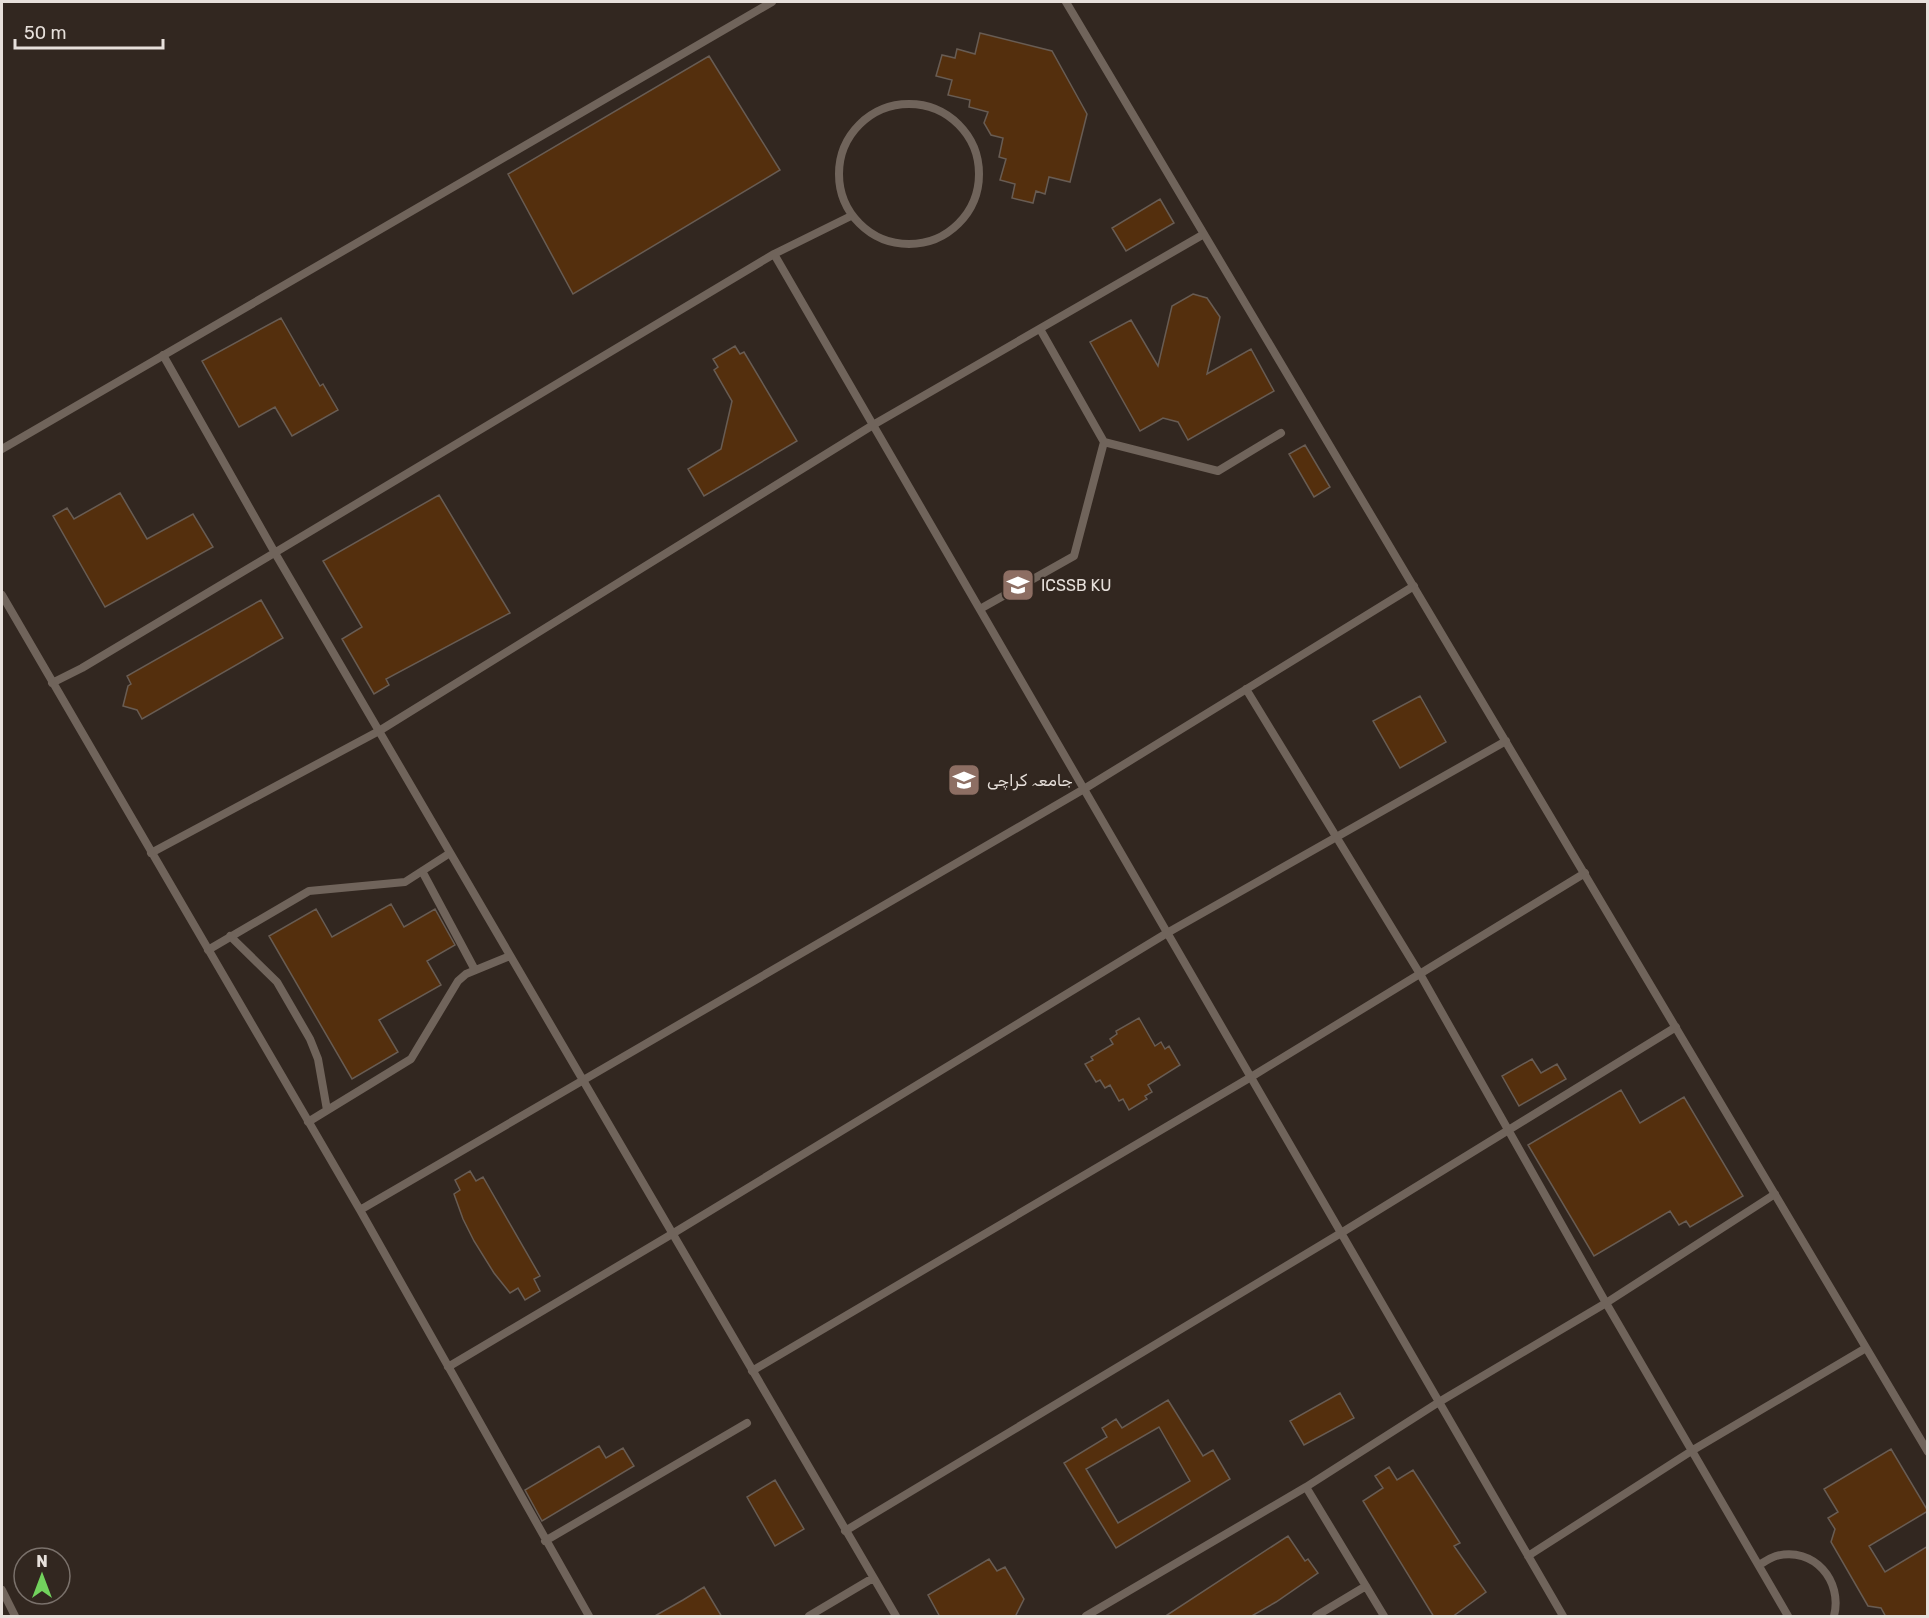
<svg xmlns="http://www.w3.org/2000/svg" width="1929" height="1618" viewBox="0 0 1929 1618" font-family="Rubik,'Noto Naskh Arabic',sans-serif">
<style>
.building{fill:#542f0d;stroke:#685c53;stroke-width:1.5;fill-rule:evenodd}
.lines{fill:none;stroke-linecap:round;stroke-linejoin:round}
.lane{stroke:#70645b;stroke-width:8}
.labels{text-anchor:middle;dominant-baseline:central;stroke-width:4.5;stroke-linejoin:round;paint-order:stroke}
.poi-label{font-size:16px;fill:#e7e0db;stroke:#322720;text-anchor:start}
</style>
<rect width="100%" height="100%" fill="#322720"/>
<path class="building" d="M980,33L1052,51L1087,114L1070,182L1049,177L1045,194L1036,191L1033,203L1012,198L1015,184L1000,180L1006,159L999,157L1003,138L991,135L984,123L988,112L969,107L970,100L948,95L952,80L936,76L942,55L955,58L957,49L975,54Z
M709,56L780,170L573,294L508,174Z
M1160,199L1174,223L1126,251L1112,228Z
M1193,294L1207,298L1220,317L1207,374L1251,349L1274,391L1188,440L1178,422L1163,418L1140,431L1090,342L1131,320L1158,366L1172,306Z
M281,318L320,386L323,384L338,410L292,436L275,407L239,427L202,361Z
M735,346L740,354L744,352L797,441L704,496L688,469L721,449L732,401L714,370L718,367L713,359Z
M1305,445L1330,487L1314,497L1289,454Z
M120,493L147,539L193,514L213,547L105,607L53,516L67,508L74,519Z
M439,495L510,613L386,679L389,685L374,694L342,639L362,627L323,561Z
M261,600L283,638L142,719L137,710L123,706L128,686L131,684L127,676Z
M1420,696L1446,742L1400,768L1373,721Z
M391,904L404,927L435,909L455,945L427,961L441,985L379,1020L398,1052L352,1079L269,936L316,909L332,937Z
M1139,1018L1155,1046L1161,1042L1165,1049L1169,1046L1180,1065L1148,1085L1152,1092L1145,1096L1147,1099L1129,1110L1123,1099L1119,1101L1110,1085L1105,1088L1100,1080L1096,1082L1085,1064L1093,1060L1091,1057L1113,1044L1110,1039L1117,1034L1116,1031Z
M1532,1059L1541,1073L1557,1064L1566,1079L1519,1106L1502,1076Z
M1621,1090L1640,1123L1684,1097L1743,1196L1690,1227L1686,1221L1679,1225L1670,1211L1594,1256L1528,1145Z
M470,1171L476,1181L483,1177L540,1276L534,1279L540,1291L525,1300L518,1288L510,1293L494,1273L474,1241L463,1219L454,1194L460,1190L455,1180Z
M1340,1393L1354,1418L1304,1445L1290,1421Z
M1168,1400L1203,1456L1213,1450L1230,1479L1116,1548L1064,1463L1107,1437L1102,1428L1116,1419L1122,1428ZM1159,1427L1190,1481L1118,1523L1086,1469Z
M599,1446L606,1458L623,1448L634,1466L542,1521L525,1490Z
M1891,1449L1928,1511L1869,1546L1885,1572L1928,1546V1617H1886L1881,1608L1868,1606L1831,1542L1835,1529L1828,1518L1838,1512L1824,1489Z
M1389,1467L1397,1480L1413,1470L1460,1543L1454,1546L1486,1592L1452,1617H1434L1363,1501L1383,1488L1375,1476Z
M775,1480L804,1529L775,1546L747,1497Z
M1288,1536L1305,1561L1308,1559L1318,1573L1276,1602L1250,1617H1164Z
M989,1559L997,1571L1005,1567L1024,1599L1015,1617H940L928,1595Z
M704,1587L722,1617H653L683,1600Z"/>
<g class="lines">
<path class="lane" d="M1066,2L1928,1452
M839 174a70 70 0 1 1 140 0a70 70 0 1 1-140 0Z
M774,254L1563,1616
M163,355L275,553L896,1616
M1104,442L1218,471L1281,433
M2,449L772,2
M2,595L360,1210L589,1616
M980,609L1074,556L1104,442L1040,329
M52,683L82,668L774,254L851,216
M1246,689L1420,974L1606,1303L1788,1616
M151,853L379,731L873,425L1204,234
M422,871L475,970
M230,936L277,982L310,1039L318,1059L327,1110
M208,950L309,891L405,882L450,853
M308,1122L411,1059L458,981L466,974L510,956
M360,1210L1084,789L1414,586
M448,1367L672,1234L1167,933L1506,741
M752,1371L1251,1077L1585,873
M1306,1487L1384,1616
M845,1531L1341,1233L1676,1027
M545,1541L747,1423
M1528,1556L1693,1450L1866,1348
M1759,1565C1764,1562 1770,1558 1776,1556C1814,1546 1843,1581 1834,1616
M2,1590L15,1616
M809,1616L873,1578
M1086,1616L1306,1487L1439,1402L1606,1303L1775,1194
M1316,1616L1366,1586"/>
</g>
<defs>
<g id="university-square" transform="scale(1.725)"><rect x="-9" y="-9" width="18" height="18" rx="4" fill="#8d6e63" stroke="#322720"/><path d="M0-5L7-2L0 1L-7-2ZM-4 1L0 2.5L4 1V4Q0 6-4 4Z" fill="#fff"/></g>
</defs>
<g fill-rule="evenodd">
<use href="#university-square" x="1018" y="585"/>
<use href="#university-square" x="964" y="780"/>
</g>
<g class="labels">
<g class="poi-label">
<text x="1041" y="585">ICSSB KU</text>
<text x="987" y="780">جامعہ کراچی</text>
</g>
</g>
<rect width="1929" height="1618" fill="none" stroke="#e7e0db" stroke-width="6"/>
<g transform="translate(42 1576)"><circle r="28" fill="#322720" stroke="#7a716b" stroke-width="1.5"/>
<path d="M0-4.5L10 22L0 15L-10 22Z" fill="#72d25d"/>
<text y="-9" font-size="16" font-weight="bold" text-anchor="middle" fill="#e7e0db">N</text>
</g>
<path d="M15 39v9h148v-9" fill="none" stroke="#e7e0db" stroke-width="3"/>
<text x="24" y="39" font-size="18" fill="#e7e0db" stroke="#322720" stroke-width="4.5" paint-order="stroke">50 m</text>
</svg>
